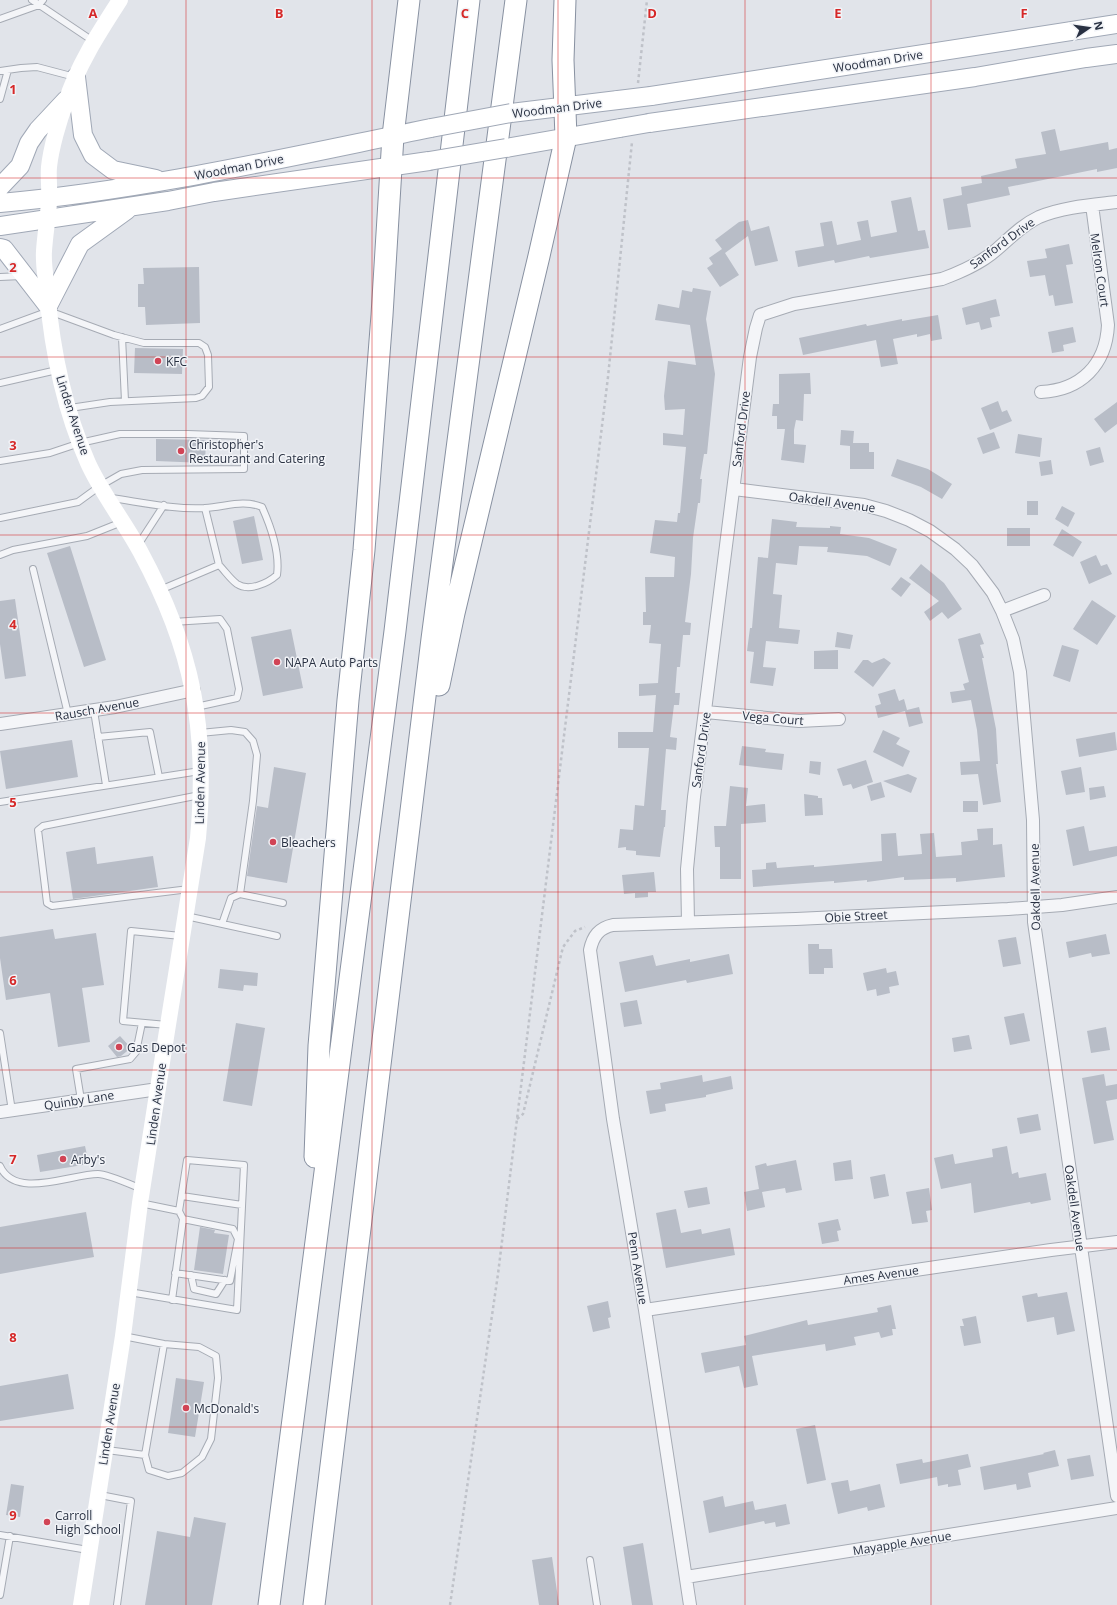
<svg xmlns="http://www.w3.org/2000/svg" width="1117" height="1605" viewBox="0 0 1117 1605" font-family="'Open Sans',sans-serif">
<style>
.building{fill:#b8bdc7}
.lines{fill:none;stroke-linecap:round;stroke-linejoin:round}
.lane-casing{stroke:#a6abb4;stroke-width:8}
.street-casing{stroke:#a6abb4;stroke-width:14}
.primary-casing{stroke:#a0a8b6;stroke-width:20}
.highway-casing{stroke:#8891a1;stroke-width:23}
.path{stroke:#bfc2c9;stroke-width:2.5;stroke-dasharray:3 3;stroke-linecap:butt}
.lane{stroke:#f4f5f8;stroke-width:6}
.street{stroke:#f4f5f8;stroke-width:12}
.secondary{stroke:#fff;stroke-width:16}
.primary{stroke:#fff;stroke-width:18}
.highway{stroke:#fff;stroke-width:21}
.primary-bridge-casing{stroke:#a0a8b6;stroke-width:20;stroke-linecap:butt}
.primary-bridge{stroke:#fff;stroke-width:18}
.grid{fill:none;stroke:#d62828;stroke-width:1;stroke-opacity:0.55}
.poi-dot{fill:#d14455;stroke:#f1f3f7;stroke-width:1.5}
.labels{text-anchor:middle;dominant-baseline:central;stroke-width:3;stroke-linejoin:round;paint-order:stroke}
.street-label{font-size:12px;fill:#293142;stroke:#f1f3f7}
.poi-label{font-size:12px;fill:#293142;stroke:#f1f3f7;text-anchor:start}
.grid-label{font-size:13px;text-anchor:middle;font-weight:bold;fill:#d62828;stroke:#f1f3f7;stroke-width:3;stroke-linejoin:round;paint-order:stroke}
</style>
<rect width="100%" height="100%" fill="#e1e4ea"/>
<path class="building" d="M1055,129L1060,151L1108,142L1109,150L1117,148V168L1097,172V169L1008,187L1010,195L967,204L971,227L948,230L943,199L962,195L961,187L982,183L981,176L1017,168L1015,159L1046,154L1041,132Z
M911,197L918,231L925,230L929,248L870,258L869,256L835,263L834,260L798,267L795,251L824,246L820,223L832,221L837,245L861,240L857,222L868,220L871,237L897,232L891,201Z
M748,220L751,231L769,226L778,261L755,266L748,236L725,253L739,275L720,287L707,268L713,264L709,258L722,249L715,240L739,222Z
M1069,244L1073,264L1066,265L1073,303L1055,306L1053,295L1049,296L1045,275L1030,277L1027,261L1047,258L1045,249Z
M199,267L200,323L146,325L145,307H138V284H144L143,268Z
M693,288L711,291L706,319L715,374L707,454H704L700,479H702L700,503H698L693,538L691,574L685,622L691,623L690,635H683L680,667H677L675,693H680L679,705H674L670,737L677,738L676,750L666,749L661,810H666L665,827H664L660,857L636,855V851L626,850V847L618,848L620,829L633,830L635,805L644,806L649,748H618V732H653L656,695L639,696V684L658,683L661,644L649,643L651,625H643V612H646L645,577H674L675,557L650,553L655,520L677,522L678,513H680L686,447L663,445V433L683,435L685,409L665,410L664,396L668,361L696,365L690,325L655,320L658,304L679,308L682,290L692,292Z
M996,299L1000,316L990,318L992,327L981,330L979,322L966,325L962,308Z
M938,315L942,339L931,341L930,334L917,337V334L893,339L898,364L881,367L876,340L803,355L799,338L866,324L867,326L902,319V321Z
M1073,327L1076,342L1063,345L1064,351L1052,353L1048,332Z
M135,348L183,349L182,374L134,373Z
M810,373L811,394H804L803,421L796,420L794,430V444L806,445L804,463L781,460L785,429H777V416H772L773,404H779V374Z
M998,401L1002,412L1007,410L1012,421L990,430L981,408Z
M1117,402V424L1105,433L1094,419Z
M841,430L854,431L853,443H869V452H874V469H850V446L840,445Z
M994,432L1000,448L983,454L977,438Z
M1018,434L1042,438L1040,457L1015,453Z
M156,439L206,440L205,463L156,461Z
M1100,447L1104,462L1090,466L1086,451Z
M897,459L928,469L952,484L942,499L921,487L891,476Z
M1051,460L1053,474L1041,476L1039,462Z
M1027,501H1038V515H1027Z
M1062,506L1075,513L1068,527L1055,519Z
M254,516L263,560L242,564L233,521Z
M772,519L797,522L796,527L830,528V526L841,527L840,534L869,538L897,549L890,566L867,556L827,552L828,547L799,546L797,565L776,563L773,594L782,595L779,628L800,630L798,644L766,641L763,667L776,668L773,686L750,683L754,652L747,651L750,628H752L758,557L768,558Z
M1007,528H1030V546H1007Z
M1062,529L1082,542L1073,557L1053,545Z
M70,546L106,660L84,667L47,553Z
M1096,555L1101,566L1107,564L1112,574L1089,584L1080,562Z
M921,564L944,583L962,609L948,619L942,612L930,621L924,612L939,601L909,578Z
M901,577L911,584L901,597L891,589Z
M15,599L26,676L5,679L0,644V601Z
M1092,600L1116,616L1097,645L1073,629Z
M291,629L303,688L263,696L251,637Z
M837,632L853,635L850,649L835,647Z
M980,633L984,644L980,645L984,658H982L996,729L998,764H996L1001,802L983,805L978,774L961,775L960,762L980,761L977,730L971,700L952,703L950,692L965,690L963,684L969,682L958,639Z
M1062,645L1079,650L1070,682L1053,676Z
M838,650V669H814V651Z
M884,658L891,663L873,687L854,672L863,660H868L872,663Z
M895,689L899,701L904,699L907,710L919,707L923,723L909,727L905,711L878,718L875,706L881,704L878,694Z
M883,730L900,738L896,744L910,751L903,767L873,752Z
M1115,732L1117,750L1079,757L1076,739Z
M72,740L78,777L6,789L0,751Z
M742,746L766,749L765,752L784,754L782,770L739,765Z
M866,760L873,782L853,789L851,784L843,786L837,769Z
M810,761L821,762L820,775L809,773Z
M274,767L306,773L287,883L247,876L257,806L268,808Z
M1081,767L1085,792L1066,795L1061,771Z
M908,774L917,778L911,793L883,781Z
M881,782L885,797L871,801L867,786Z
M730,786L748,788L746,806L765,804L766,822L741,824V879H720V847H715L714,826H726Z
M1104,786L1106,797L1090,800L1089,788Z
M804,794L818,796V798H822L823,815L805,816Z
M963,801H978V812H963Z
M1084,826L1089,851L1117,846V856L1073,866L1066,830Z
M993,828V845L1002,844L1005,877L956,882V878L904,880V877L867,882V880L834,883V881L753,887L752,870L766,869V863L776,862L777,868L814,865V867L882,861L881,834L896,833L898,856L922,854L920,834L934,833L936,857L962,855L961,842L978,840L977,829Z
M95,847L97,864L153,856L158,887L73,899L66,852Z
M654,872L656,892H648V897L635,898V893L624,894L622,875Z
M53,929L55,939L96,933L104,985L82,988L90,1042L58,1047L50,993L6,1000L0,958V937Z
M1106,934L1110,954L1092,957L1091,953L1069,958L1066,942Z
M1016,937L1021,964L1003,967L998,940Z
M808,944H819V949H832L833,968H824V974H809Z
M729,954L733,974L687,983L686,980L625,992L619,962L653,955L656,966L690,959V962Z
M886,968L887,973L896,971L899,985L889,987L890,993L877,996L876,989L867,991L863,973Z
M220,969L258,973L257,986L244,985L243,991L218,988Z
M637,1000L642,1024L624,1027L620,1003Z
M1024,1013L1030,1041L1010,1045L1004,1017Z
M236,1023L265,1028L252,1106L223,1101Z
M1106,1027L1110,1050L1091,1053L1087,1031Z
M969,1035L972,1049L954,1052L952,1038Z
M120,1036L131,1048L121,1056L117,1057L108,1046Z
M1104,1074L1106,1086L1117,1084V1099L1106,1101L1114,1140L1094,1144L1082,1078Z
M702,1075L703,1082L731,1076L733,1089L706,1095V1097L665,1104L666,1111L650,1114L646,1091L661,1089L660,1083Z
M1038,1114L1041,1130L1020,1134L1017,1118Z
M85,1146L89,1164L40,1172L37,1155Z
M1007,1146L1012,1174L1018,1172L1019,1178L1046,1173L1051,1200L1031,1204L1030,1202L974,1213L971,1183L941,1189L934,1158L953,1154L955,1164L993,1157L992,1149Z
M796,1160L802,1190L786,1193L785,1188L762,1192L765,1207L747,1211L744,1192L759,1189L755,1166L766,1163L767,1166Z
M851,1160L853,1179L835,1181L833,1163Z
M885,1174L889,1196L874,1199L870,1177Z
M707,1187L710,1204L688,1208L684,1191Z
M929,1188L932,1210L926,1211L928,1222L912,1224L906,1192Z
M676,1209L681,1233L701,1229L702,1234L730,1228L735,1255L666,1268L656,1213Z
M86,1212L94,1257L0,1274V1227Z
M838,1219L841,1230L837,1231L839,1241L822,1244L818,1223Z
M200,1227L215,1230L214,1233L229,1235L223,1274L194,1270Z
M1067,1292L1075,1331L1057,1335L1054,1317L1027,1322L1022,1296L1037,1293L1038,1297Z
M608,1301L611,1317L608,1318L610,1328L593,1332L587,1306Z
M891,1305L896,1329H892L893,1335L881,1338L879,1332L854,1337L856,1345L826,1351L825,1344L752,1356L758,1385L744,1388L739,1366L705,1373L701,1353L746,1345L744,1336L807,1320L808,1325L878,1312L877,1308Z
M976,1316L981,1343L964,1346L960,1326H964L962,1319Z
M68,1374L74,1409L0,1421V1386Z
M176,1378L204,1382L195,1437L168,1433Z
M815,1425L826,1480L807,1484L796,1429Z
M1055,1450L1059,1466L1028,1473L1031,1487L1017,1490L1016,1484L984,1490L980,1467L1044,1454L1043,1453Z
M968,1454L971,1467L958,1470L961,1485L948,1487V1484L938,1486L937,1477L900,1484L896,1464L922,1459L923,1463Z
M1090,1455L1094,1476L1071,1480L1067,1459Z
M848,1480L850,1491L880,1484L885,1507L868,1511L867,1507L838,1514L831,1483Z
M11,1484L24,1486L20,1517L6,1515Z
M723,1496L725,1507L753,1501L755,1510L786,1504L790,1524L776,1527L775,1522L765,1524L764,1521L709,1533L703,1501Z
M194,1517L226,1523L212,1605H145L157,1531L190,1537Z
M643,1543L653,1605H632L623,1547Z
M552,1557L559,1605H539L532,1560Z"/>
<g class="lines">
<g class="lane-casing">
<path id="lane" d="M32,0L93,41
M0,19L39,5L43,0
M0,71L21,68L37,67L75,77
M0,99L8,70
M0,277L22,276
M0,329L49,311L114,335L144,343H199L205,347L208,355L209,387L202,396L196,398L110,402L70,408
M122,337L125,401
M0,383L57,370
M0,461L50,453L80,443L120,434H188L244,436V469L142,470L121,474L100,486L78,502L0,518
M111,498C140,502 176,510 205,508C225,507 243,499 262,507C271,527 280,553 277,575C268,583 249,592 237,584C230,579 225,571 219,565L160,590
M205,508L219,565
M138,545L164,505
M0,555L13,550L87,536L122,522
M33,569L68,714
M173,622L220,619L227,629L239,689L237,698L196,707
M94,711L106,785
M200,733L231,730L245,732L253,741L257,755L253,801L240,894
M98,737L150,732L159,777
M0,802L200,771
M189,889L52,906L47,903L38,830L43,826L200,795
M186,916L277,936
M222,924L231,898L240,894L283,903
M167,1025L123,1021L131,931L181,936
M0,1033L12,1111
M81,1100L76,1069L130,1059L136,1052L142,1023
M0,1166C15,1200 71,1174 98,1174C107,1174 132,1185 142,1189
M182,1196L242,1205
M140,1203L179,1211
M175,1273L230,1281L238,1239L233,1229L183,1219
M191,1275L194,1289L216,1294L225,1280
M129,1292L237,1310L244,1165L187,1160L179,1211L183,1219L172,1300
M123,1336L164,1344L199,1347L216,1356L218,1378L211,1439L202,1457L182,1473L168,1476L149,1470L145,1455L164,1344
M107,1450L145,1455
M100,1495L131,1501L117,1605
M0,1535L88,1550
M590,1560L597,1605
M0,1595L10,1536"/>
</g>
<g class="street-casing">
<path id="street" d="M1041,392C1081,390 1106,365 1108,325L1092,205
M734,489L864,505L886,511L909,520L930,531L955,549L972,565L993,593L1002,611L1013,639L1020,672L1033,820L1034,922L1117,1496
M1002,611L1044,595
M706,712L799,721L839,719
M0,724L115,707L194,690
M688,922L687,869L694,797L750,357L756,328L760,315L794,304L942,279C961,272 980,264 996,250C1010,238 1022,225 1039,217C1063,207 1092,205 1117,202
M0,1112L158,1089
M645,1310L1051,1250L1117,1242
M686,1577L1117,1508
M690,1605L645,1310L613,1119L590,950C593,936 599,928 613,925L796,919L1008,909L1062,905L1117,897"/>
</g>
<g class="primary-casing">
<path id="primary" d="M76,77L83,135L93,155L113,170L156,179
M651,96L1117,24
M511,113L618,100
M649,123L975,77L1086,58L1117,54
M506,148L620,128
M0,187L20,166L29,143L38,130L66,100
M0,203C146,190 288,157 431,128
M0,226L168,201L214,192L429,161
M0,248L4,249L48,306L80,244L127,210"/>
</g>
<g class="highway-casing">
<path id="highway" d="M439,685L454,613L539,256L566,137L563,60L565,0
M315,1157L319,1046L348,700L364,550L382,315L393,136L409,0
M269,1605L395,631L469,0
M314,1605L432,639L516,0"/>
</g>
<path class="path" d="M638,83L647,0
M517,1119L523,1114L563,947L575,931L585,927
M450,1605L498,1274L608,377L632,142"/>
<use href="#lane" class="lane"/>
<use href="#street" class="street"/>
<path class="secondary" d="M81,1605L123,1336L140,1203L163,1056L198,838C208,728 193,649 140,551C124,521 102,494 88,463C64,409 52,350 47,291C46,278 43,264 44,251C45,235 48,218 49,202C50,190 48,178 49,167C51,148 59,120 66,102C77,66 100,31 120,0"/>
<use href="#primary" class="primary"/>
<use href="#highway" class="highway"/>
<g class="primary-bridge-casing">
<path id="primary-bridge" d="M618,100L651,96
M431,128L511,113
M620,128L649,123
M429,161L506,148"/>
</g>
<use href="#primary-bridge" class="primary-bridge"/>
</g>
<path class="grid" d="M186,0V1605M372,0V1605M558,0V1605M745,0V1605M931,0V1605M0,178H1117M0,357H1117M0,535H1117M0,713H1117M0,892H1117M0,1070H1117M0,1248H1117M0,1427H1117"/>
<g class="poi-dot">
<circle cx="158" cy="361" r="4"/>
<circle cx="181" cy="451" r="4"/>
<circle cx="277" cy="662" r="4"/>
<circle cx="273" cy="842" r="4"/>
<circle cx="119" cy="1047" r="4"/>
<circle cx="63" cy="1159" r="4"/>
<circle cx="186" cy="1408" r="4"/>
<circle cx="47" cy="1522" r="4"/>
</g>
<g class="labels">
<g class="street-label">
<text transform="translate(878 61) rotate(-9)">Woodman Drive</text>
<text transform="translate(557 108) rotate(-7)">Woodman Drive</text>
<text transform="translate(239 167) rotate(-11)">Woodman Drive</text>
<text transform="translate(1002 243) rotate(-36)">Sanford Drive</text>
<text transform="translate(1100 270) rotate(82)">Melron Court</text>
<text transform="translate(73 415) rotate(72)">Linden Avenue</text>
<text transform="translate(741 429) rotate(-83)">Sanford Drive</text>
<text transform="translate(832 502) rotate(8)">Oakdell Avenue</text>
<text transform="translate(97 709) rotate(-10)">Rausch Avenue</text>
<text transform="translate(773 718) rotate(5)">Vega Court</text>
<text transform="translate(701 750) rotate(-82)">Sanford Drive</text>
<text transform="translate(200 783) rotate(-89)">Linden Avenue</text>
<text transform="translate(1035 887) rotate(-91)">Oakdell Avenue</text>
<text transform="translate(856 916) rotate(-3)">Obie Street</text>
<text transform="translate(79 1100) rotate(-9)">Quinby Lane</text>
<text transform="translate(156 1104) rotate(-82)">Linden Avenue</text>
<text transform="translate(1075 1208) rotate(82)">Oakdell Avenue</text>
<text transform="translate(638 1268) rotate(81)">Penn Avenue</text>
<text transform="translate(881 1275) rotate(-8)">Ames Avenue</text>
<text transform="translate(109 1424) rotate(-81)">Linden Avenue</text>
<text transform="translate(902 1543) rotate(-9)">Mayapple Avenue</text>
</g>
<g class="poi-label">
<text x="166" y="361">KFC</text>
<text x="189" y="444">Christopher's<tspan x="189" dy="14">Restaurant and Catering</tspan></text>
<text x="285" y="662">NAPA Auto Parts</text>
<text x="281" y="842">Bleachers</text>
<text x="127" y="1047">Gas Depot</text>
<text x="71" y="1159">Arby's</text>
<text x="194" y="1408">McDonald's</text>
<text x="55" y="1515">Carroll<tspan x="55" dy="14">High School</tspan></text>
</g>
</g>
<g class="grid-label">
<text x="93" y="18">A</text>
<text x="279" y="18">B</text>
<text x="465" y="18">C</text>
<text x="652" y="18">D</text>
<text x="838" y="18">E</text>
<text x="1024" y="18">F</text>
<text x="13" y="94">1</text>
<text x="13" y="272">2</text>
<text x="13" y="450">3</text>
<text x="13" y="629">4</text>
<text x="13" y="807">5</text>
<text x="13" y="985">6</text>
<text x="13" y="1164">7</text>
<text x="13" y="1342">8</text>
<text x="13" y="1520">9</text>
</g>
<g transform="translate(1089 28) rotate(77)" stroke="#f1f3f7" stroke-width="3" paint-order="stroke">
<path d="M0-3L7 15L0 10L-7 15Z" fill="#293142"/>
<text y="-6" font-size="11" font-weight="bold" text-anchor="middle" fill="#293142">N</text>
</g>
</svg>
